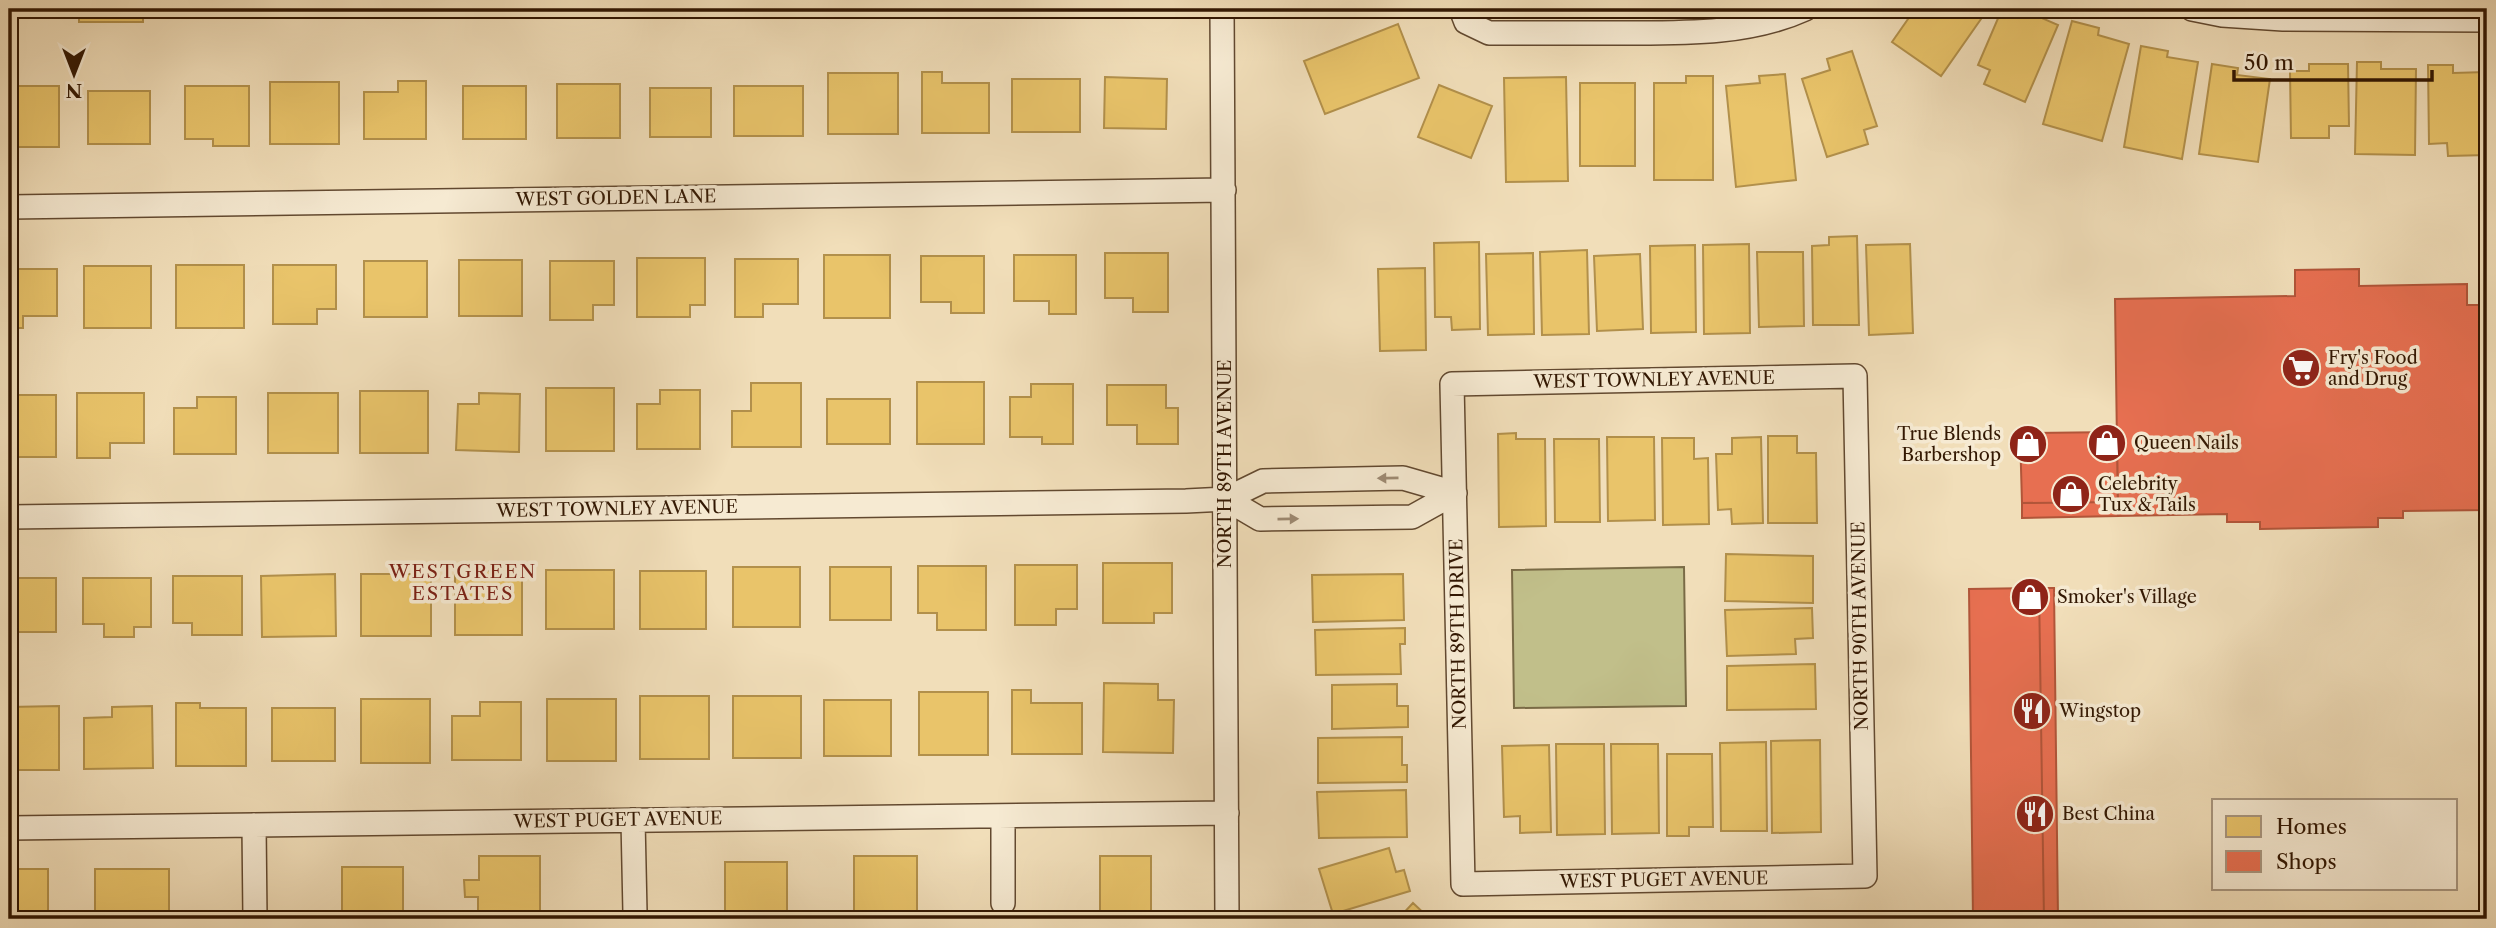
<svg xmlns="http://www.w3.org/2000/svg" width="2496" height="928" viewBox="0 0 2496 928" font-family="'Libre Caslon Text',serif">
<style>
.green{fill:#c1bf8a;stroke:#7a6b46;stroke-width:2}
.homes{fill:#e9c46a;stroke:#b2904b;stroke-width:2}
.shops{fill:#e76f51;stroke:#b15539;stroke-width:2}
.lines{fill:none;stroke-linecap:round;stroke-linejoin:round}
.street-casing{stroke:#624930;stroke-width:26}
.street{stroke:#f6ead2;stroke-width:23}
.oneway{fill:#9e8b74}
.labels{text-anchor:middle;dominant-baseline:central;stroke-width:7;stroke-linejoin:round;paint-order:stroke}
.street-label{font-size:18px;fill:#321702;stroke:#f6ead2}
.poi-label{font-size:18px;fill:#321702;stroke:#f6ead2;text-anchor:start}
.neighbourhood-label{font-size:19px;letter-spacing:2px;fill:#7a1f14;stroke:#f6ead2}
</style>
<rect width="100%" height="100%" fill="#f1deb9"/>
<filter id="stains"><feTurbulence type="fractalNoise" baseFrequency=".00286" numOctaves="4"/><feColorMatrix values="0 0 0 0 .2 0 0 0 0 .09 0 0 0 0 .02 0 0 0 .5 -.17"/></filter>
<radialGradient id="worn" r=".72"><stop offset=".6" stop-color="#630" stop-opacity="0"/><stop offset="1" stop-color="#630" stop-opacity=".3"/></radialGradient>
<path class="green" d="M1684,567L1686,706L1514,708L1512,570Z"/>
<path class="homes" d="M9,9H53V17H9Z
M79,9H143V22H79Z
M263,9H331V16H263Z
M362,9H389V12H362Z
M1915,9H1988L1941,76L1892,42Z
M2002,9H2030L2028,12L2058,25L2025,102L1984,84L1990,70L1978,65Z
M2072,21L2099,28L2098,35L2129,44L2102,141L2043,124Z
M1398,24L1419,78L1325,114L1304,61Z
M2141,46L2168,51L2167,57L2198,62L2182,159L2124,147Z
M1852,51L1877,126L1864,130L1868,144L1827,157L1802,79L1830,70L1827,59Z
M2357,62H2381V69H2416L2415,155L2355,154Z
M2212,64L2238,68L2237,75L2270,79L2258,162L2199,154Z
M2309,64H2348L2349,126H2329V138H2291L2290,71H2309Z
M2428,65H2453V73L2486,72L2487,155L2448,156L2447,143L2429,144Z
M922,72H942V83H989V133H922Z
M828,73H898V134H828Z
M1785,74L1796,180L1736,187L1726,86L1760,83L1759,76Z
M1686,76H1713V180H1654V83H1686Z
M1105,77L1167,79L1166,129L1104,128Z
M1566,77L1568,181L1506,182L1504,78Z
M1012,79H1080V132H1012Z
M398,81H426V139H364V92H398Z
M270,82H339V144H270Z
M1580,83H1635V166H1580Z
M557,84H620V138H557Z
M1439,85L1492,106L1471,158L1418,137Z
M9,86H59V147H9Z
M185,86H249V146H213V139H185Z
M463,86H526V139H463Z
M734,86H803V136H734Z
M650,88H711V137H650Z
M88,91H150V144H88Z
M1857,236L1859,325H1813L1812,246L1829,245V237Z
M1479,242L1480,329L1452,330L1451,317H1435L1434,243Z
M1749,244L1750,333L1704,334L1703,245Z
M1910,244L1913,333L1869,335L1866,245Z
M1695,245L1696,332L1651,333L1650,246Z
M1587,250L1589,334L1542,335L1540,252Z
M1757,252H1803L1804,326L1759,327Z
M1105,253H1168V312H1133V298H1105Z
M1533,253L1534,334L1488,335L1486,254Z
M1640,254L1643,329L1597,331L1594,256Z
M824,255H890V318H824Z
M1014,255H1076V314H1049V301H1014Z
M921,256H984V313H951V302H921Z
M637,258H705V305H690V317H637Z
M735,259H798V304H763V317H735Z
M459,260H522V316H459Z
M364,261H427V317H364Z
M550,261H614V305H593V320H550Z
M176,265H244V328H176Z
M273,265H336V309H317V324H273Z
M84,266H151V328H84Z
M1425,268L1426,350L1380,351L1378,269Z
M9,269H57V316H23V328H9Z
M917,382H984V444H917Z
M751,383H801V447H732V411H751Z
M1031,384H1073V444H1042V437H1010V397H1031Z
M1107,385H1166V408H1178V444H1137V425H1107Z
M546,388H614V451H546Z
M660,390H700V449H637V404H660Z
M360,391H428V453H360Z
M77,393H144V443H110V458H77Z
M268,393H338V453H268Z
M479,393L520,394L519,452L456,450L458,404H479Z
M9,395H56V457H9Z
M197,397H236V454H174V408H197Z
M827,399H890V444H827Z
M1516,433V439H1545L1546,526L1499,527L1498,434Z
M1768,436H1797V453H1816L1817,523H1768Z
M1607,437H1654L1655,520L1608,521Z
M1761,437L1763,523L1732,524L1731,509L1718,510L1716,454H1732V438Z
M1662,438H1694V459L1708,458L1709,524L1663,525Z
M1554,439H1599L1600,522H1555Z
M1726,554L1813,556V603L1725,601Z
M1103,563H1172V613H1154V623H1103Z
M1015,565H1077V609H1056V625H1015Z
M918,566H986V630H937V613H918Z
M733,567H800V627H733Z
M830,567H891V620H830Z
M546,570H614V629H546Z
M455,571H522V635H455Z
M640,571H706V629H640Z
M335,574L336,636L262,637L261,576Z
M361,574H431V636H361Z
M1403,574L1404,620L1313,622L1312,575Z
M173,576H242V635H192V623H173Z
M9,578H56V632H9Z
M83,578H151V627H134V637H104V624H83Z
M1812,608L1813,638L1795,639L1796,654L1727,656L1725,610Z
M1405,628V644H1400L1401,674L1316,675L1315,630Z
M1815,664L1816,709L1727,710V666Z
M1104,683L1158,684V700H1174L1173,753L1103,752Z
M1397,684V706H1408V727L1332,729V685Z
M1012,690H1031V703H1082V754H1012Z
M919,692H988V755H919Z
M640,696H709V759H640Z
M733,696H801V758H733Z
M361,699H430V763H361Z
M547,699H616V761H547Z
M824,700H891V756H824Z
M480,702H521V760H452V716H480Z
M176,703H200V708H246V766H176Z
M59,706V770H9V707Z
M152,706L153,768L84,769V718L112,717V707Z
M272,708H335V761H272Z
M1402,737V765H1407V782L1318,783V738Z
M1820,740L1821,832L1772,833L1771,741Z
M1766,742L1767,831H1721L1720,743Z
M1556,744H1604L1605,834L1557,835Z
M1611,744H1658L1659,833L1612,834Z
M1549,745L1551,832L1520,833V816L1504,817L1502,746Z
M1667,754H1712L1713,827H1689V836H1667Z
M1406,790L1407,837L1319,838L1317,792Z
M1389,848L1396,872L1404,870L1410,891L1333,914L1319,869Z
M479,856H540V919H478V897H465L464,880H479Z
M854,856H917V919H854Z
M1100,856H1151V919H1100Z
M725,862H787V919H725Z
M342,867H403V919H342Z
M9,869H48V916H38V919H9Z
M95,869H169V919H95Z
M1413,903L1430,919H1398Z"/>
<path class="shops" d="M2359,269V286L2467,284V305H2487V510L2403,511V518H2378V527L2260,529V522H2227V514L2118,516L2115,299L2295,296V270Z
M2117,432L2118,502L2022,503L2020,433Z
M2118,502V516L2022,518V503Z
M2039,588L2044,919H1973L1969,589Z
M2039,588H2054L2058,919H2044Z"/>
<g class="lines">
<g class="street-casing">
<path id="street" d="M1222,9L1227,919
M1461,9L1466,22L1489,33C1532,33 1576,33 1619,33C1681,33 1748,35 1805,9
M2192,9L2222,15L2283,19L2487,20
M9,207L1224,190
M1855,376L1865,876L1463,884L1452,384Z
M1226,499L1260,519L1412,517L1455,493
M9,517L1186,501L1226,499L1263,481L1403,478L1455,493
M1003,816V903
M633,820L635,913
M254,825L255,919
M9,828L1227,813"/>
</g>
<use href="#street" class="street"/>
</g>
<defs><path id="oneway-solid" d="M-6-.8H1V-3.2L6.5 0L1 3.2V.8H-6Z" transform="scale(1.75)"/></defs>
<g class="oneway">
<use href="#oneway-solid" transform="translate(1388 478) rotate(179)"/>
<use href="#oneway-solid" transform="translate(1288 519) rotate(-1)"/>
</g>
<defs>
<g id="supermarket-disc" transform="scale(2.0125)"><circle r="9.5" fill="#8f2418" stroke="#f6ead2"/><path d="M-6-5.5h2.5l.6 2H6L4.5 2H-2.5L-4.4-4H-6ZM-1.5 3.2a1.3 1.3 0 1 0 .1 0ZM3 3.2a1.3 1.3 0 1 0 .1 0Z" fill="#fff"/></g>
<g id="shop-disc" transform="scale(2.0125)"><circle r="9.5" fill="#8f2418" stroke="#f6ead2"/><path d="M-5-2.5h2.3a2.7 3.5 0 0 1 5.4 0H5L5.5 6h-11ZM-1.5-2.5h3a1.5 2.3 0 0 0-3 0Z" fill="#fff"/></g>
<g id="restaurant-disc" transform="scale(2.0125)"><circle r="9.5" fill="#8f2418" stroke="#f6ead2"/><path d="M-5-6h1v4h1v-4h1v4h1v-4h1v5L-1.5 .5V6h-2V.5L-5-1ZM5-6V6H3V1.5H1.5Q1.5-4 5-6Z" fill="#fff"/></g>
</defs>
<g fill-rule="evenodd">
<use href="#supermarket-disc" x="2301" y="368"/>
<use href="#shop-disc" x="2107" y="443"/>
<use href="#shop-disc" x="2028" y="444"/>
<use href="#shop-disc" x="2071" y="494"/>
<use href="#shop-disc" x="2030" y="597"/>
<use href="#restaurant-disc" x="2032" y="711"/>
<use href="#restaurant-disc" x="2035" y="814"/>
</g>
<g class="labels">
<g class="street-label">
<text transform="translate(616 198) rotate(-1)">WEST GOLDEN LANE</text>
<text transform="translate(1654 380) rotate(-1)">WEST TOWNLEY AVENUE</text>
<text transform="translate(1225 464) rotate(-90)">NORTH 89TH AVENUE</text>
<text transform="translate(617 509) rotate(-1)">WEST TOWNLEY AVENUE</text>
<text transform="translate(1860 626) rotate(-91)">NORTH 90TH AVENUE</text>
<text transform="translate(1458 634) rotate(-91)">NORTH 89TH DRIVE</text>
<text transform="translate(618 820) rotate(-1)">WEST PUGET AVENUE</text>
<text transform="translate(1664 880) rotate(-1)">WEST PUGET AVENUE</text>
</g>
<g class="poi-label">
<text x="2328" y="358">Fry's Food<tspan x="2328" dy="21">and Drug</tspan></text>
<text x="2001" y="434" text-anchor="end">True Blends<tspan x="2001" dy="21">Barbershop</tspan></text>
<text x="2134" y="443">Queen Nails</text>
<text x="2098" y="484">Celebrity<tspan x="2098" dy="21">Tux &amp; Tails</tspan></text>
<text x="2057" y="597">Smoker's Village</text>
<text x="2059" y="711">Wingstop</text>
<text x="2062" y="814">Best China</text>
</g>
<g class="neighbourhood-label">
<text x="463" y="571">WESTGREEN<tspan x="463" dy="22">ESTATES</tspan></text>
</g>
</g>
<rect width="2496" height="928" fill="none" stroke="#f1deb9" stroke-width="35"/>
<rect x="10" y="10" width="2475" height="907" fill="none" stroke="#321702" stroke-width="3.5"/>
<rect x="18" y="18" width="2461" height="893" fill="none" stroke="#321702" stroke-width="2"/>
<rect x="2212" y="799" width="245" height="91" fill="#f6ead2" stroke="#a8967f" stroke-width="2"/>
<rect x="2226" y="816" width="35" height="21" fill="#e9c46a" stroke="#a8967f" stroke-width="2"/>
<text x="2276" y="834" font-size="21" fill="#321702">Homes</text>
<rect x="2226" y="851" width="35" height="21" fill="#e76f51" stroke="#a8967f" stroke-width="2"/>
<text x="2276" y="869" font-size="21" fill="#321702">Shops</text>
<g transform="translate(74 74) rotate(180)" stroke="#f6ead2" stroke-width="5" paint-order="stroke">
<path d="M0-5L12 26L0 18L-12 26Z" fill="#321702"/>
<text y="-10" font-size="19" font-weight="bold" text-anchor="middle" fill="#321702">N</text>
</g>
<path d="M2234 70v10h198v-10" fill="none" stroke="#321702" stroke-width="3.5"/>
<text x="2244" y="70" font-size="21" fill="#321702" stroke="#f6ead2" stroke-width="5" paint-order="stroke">50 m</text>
<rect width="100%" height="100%" filter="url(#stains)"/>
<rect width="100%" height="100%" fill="url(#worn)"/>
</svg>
